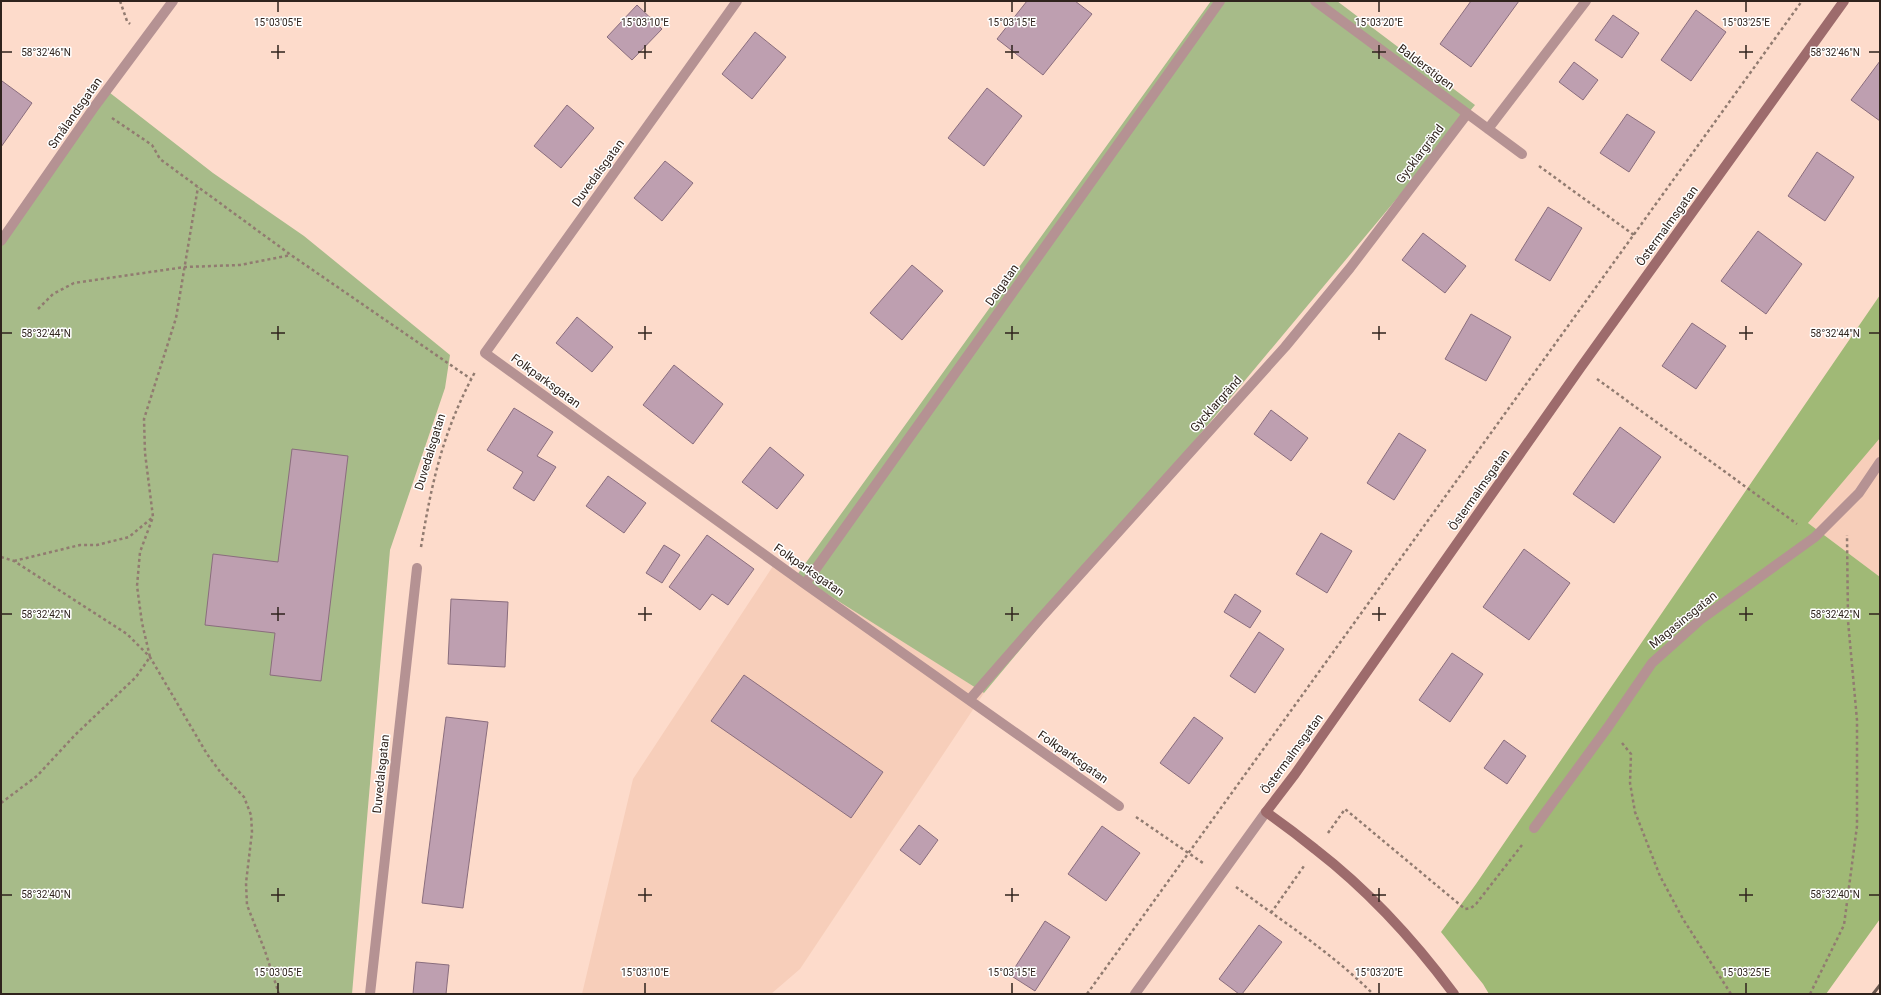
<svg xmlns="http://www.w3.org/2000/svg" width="1881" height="995" viewBox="0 0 1881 995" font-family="Roboto,sans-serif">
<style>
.built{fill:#f7ceba}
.green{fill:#a7bb89}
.forest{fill:#a0b976}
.building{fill:#be9fb0;stroke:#8a6d7d}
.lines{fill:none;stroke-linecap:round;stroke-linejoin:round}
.path{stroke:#917b70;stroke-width:2.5;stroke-dasharray:3 3;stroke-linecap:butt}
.minor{stroke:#b59293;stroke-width:10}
.tertiary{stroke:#b59293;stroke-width:10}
.secondary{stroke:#9d6b6c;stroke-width:10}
.rail{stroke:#6d5a51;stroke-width:3}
.ticks{fill:none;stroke:#2f231d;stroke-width:1.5}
.labels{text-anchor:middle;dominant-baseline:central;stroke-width:3;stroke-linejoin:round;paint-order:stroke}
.street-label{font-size:12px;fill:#2f231d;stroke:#fff}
.ticks-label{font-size:10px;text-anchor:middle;fill:#2f231d;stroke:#fff;stroke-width:3;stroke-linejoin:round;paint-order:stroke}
</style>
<rect width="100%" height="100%" fill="#fddbcb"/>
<path class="built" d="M1880,437V577L1808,523Z
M777,560L984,693L800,969L771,994H582L633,779Z"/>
<path class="green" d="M1211,1H1337L1475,105L984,693L797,575Z
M105,89L213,173L304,236L450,355L445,388L390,550L352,994H1V247Z"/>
<path class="forest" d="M1880,295V438L1808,523L1880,577V919L1826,994H1489L1483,984L1441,932L1476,884Z"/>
<path class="building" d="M1027,1H1075L1092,14L1043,75L997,39Z
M1471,1H1519L1471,67L1440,44Z
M637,5L662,29L632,60L607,37Z
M1696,10L1726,32L1691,81L1661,60Z
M1613,15L1639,33L1622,58L1595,40Z
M755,32L786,57L752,99L722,74Z
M1880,61V121L1851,100Z
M1574,62L1598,80L1583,100L1559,82Z
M2,81L32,103L1,147V82Z
M987,88L1022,116L984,166L948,138Z
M567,105L594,128L561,168L534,146Z
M1627,114L1655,132L1629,172L1600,153Z
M1817,152L1854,177L1825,221L1788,196Z
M665,161L693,183L662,221L634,198Z
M1548,207L1582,228L1550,281L1515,260Z
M1758,231L1802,264L1766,314L1721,281Z
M1423,233L1466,266L1445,293L1402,260Z
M912,265L943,291L902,340L870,313Z
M1471,314L1511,337L1486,381L1445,359Z
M577,317L613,347L592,372L556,343Z
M1692,323L1726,346L1696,389L1662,366Z
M674,365L723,404L693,444L643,405Z
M514,408L553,432L537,456L556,467L534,501L513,488L523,472L487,450Z
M1271,410L1308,438L1291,461L1254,434Z
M1620,427L1661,457L1614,523L1573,494Z
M1399,433L1426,450L1394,500L1367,483Z
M770,447L804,475L777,509L742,482Z
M292,449L348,456L321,681L270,675L275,633L205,625L213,554L278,562Z
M608,476L646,503L624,533L586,506Z
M1321,533L1352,551L1327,593L1296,574Z
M707,535L754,569L728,605L712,594L700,610L669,587Z
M664,545L680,555L662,583L646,573Z
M1524,549L1570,583L1529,640L1483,607Z
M1235,594L1261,611L1250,628L1224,612Z
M451,599L508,602L505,667L448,664Z
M1259,632L1284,649L1255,693L1230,676Z
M1452,653L1483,674L1450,722L1419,700Z
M744,675L883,772L851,818L711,721Z
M446,717L488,722L463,908L422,903Z
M1194,717L1223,738L1189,784L1160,763Z
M1504,740L1526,756L1507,784L1484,768Z
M919,825L938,840L920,865L900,850Z
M1102,826L1140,853L1106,901L1068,874Z
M1045,921L1070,937L1035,991L1010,975Z
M1259,925L1282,942L1242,994H1239L1219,979Z
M416,962L449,965L446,994H413Z"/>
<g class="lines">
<path class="path" d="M120,1L127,21L130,24
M112,118L152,145L160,159L198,187L291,255L471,379
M1539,166L1634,235
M38,309L53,294L74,283L185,267L240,265L291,255
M1597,379L1797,524
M421,547C432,481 443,431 475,372
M1,557L14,561L127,634L150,657L207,754L221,773L244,797L251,815L252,832L246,883L247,905L265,951L279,994
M14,561L80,545H97L129,537L153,517
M1622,743L1631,754L1630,783L1635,812L1660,876L1683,919L1731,994
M1,803L37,776L75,735L136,677L150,657L142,623L137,586L140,552L153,517L145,453L144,419L176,318L198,187
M1136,817L1203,863
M1328,833L1345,809L1465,909L1471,908L1476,904L1522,845
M1236,887C1282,921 1332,953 1373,994
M1271,913L1304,866
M1087,994L1802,1
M1810,994L1844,925L1857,826V720L1848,621L1847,535"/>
<path class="minor" d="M737,1L485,353L805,584L1119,806
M1315,1L1522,154
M1488,129L1586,1
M1,241L95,106L173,1
M805,584L1220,1
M970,699L1039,620L1285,347L1350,268L1467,114
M1534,828L1608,727L1652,663L1700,620L1815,537L1859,493L1880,462
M370,994L417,568"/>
<path class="tertiary" d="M1135,994L1266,812"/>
<path class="secondary" d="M1454,994C1414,940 1368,890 1315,849C1299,836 1283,824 1266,812L1295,774L1581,367L1844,1"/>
<path class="rail" d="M1873,994L1880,985"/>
</g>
<path class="ticks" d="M278,2V12M645,2V12M1012,2V12M1379,2V12M1746,2V12M278,45V59M645,45V59M1012,45V59M1379,45V59M1746,45V59M2,52H12M271,52H285M638,52H652M1005,52H1019M1372,52H1386M1739,52H1753M1869,52H1879M278,326V340M645,326V340M1012,326V340M1379,326V340M1746,326V340M2,333H12M271,333H285M638,333H652M1005,333H1019M1372,333H1386M1739,333H1753M1869,333H1879M278,607V621M645,607V621M1012,607V621M1379,607V621M1746,607V621M2,614H12M271,614H285M638,614H652M1005,614H1019M1372,614H1386M1739,614H1753M1869,614H1879M278,888V902M645,888V902M1012,888V902M1379,888V902M1746,888V902M2,895H12M271,895H285M638,895H652M1005,895H1019M1372,895H1386M1739,895H1753M1869,895H1879M278,983V993M645,983V993M1012,983V993M1379,983V993M1746,983V993"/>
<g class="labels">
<g class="street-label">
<text transform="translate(1426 67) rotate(37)">Balderstigen</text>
<text transform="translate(75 113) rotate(-55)">Smålandsgatan</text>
<text transform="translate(1420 154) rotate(-53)">Gycklargränd</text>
<text transform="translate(598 173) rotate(-54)">Duvedalsgatan</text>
<text transform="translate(1667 226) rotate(-54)">Östermalmsgatan</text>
<text transform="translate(1002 285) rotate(-55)">Dalgatan</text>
<text transform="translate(546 381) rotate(36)">Folkparksgatan</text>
<text transform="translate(1216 404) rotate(-48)">Gycklargränd</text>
<text transform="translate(430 452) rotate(-73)">Duvedalsgatan</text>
<text transform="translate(1479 490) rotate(-55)">Östermalmsgatan</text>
<text transform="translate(809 570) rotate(35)">Folkparksgatan</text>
<text transform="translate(1683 620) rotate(-39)">Magasinsgatan</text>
<text transform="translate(1292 754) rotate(-54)">Östermalmsgatan</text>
<text transform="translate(1073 757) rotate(35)">Folkparksgatan</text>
<text transform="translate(381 774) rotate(-84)">Duvedalsgatan</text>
</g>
</g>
<g class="ticks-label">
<text x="278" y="26">15°03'05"E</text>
<text x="645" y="26">15°03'10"E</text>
<text x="1012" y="26">15°03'15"E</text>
<text x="1379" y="26">15°03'20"E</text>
<text x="1746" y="26">15°03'25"E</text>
<text x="46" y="56">58°32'46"N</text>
<text x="1835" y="56">58°32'46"N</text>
<text x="46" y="337">58°32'44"N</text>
<text x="1835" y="337">58°32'44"N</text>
<text x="46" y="618">58°32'42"N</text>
<text x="1835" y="618">58°32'42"N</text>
<text x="46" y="898">58°32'40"N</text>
<text x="1835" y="898">58°32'40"N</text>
<text x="278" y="976">15°03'05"E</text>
<text x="645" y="976">15°03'10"E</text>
<text x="1012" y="976">15°03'15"E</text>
<text x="1379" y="976">15°03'20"E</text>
<text x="1746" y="976">15°03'25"E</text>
</g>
<rect width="1881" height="995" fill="none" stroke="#2f231d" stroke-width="4"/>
</svg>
